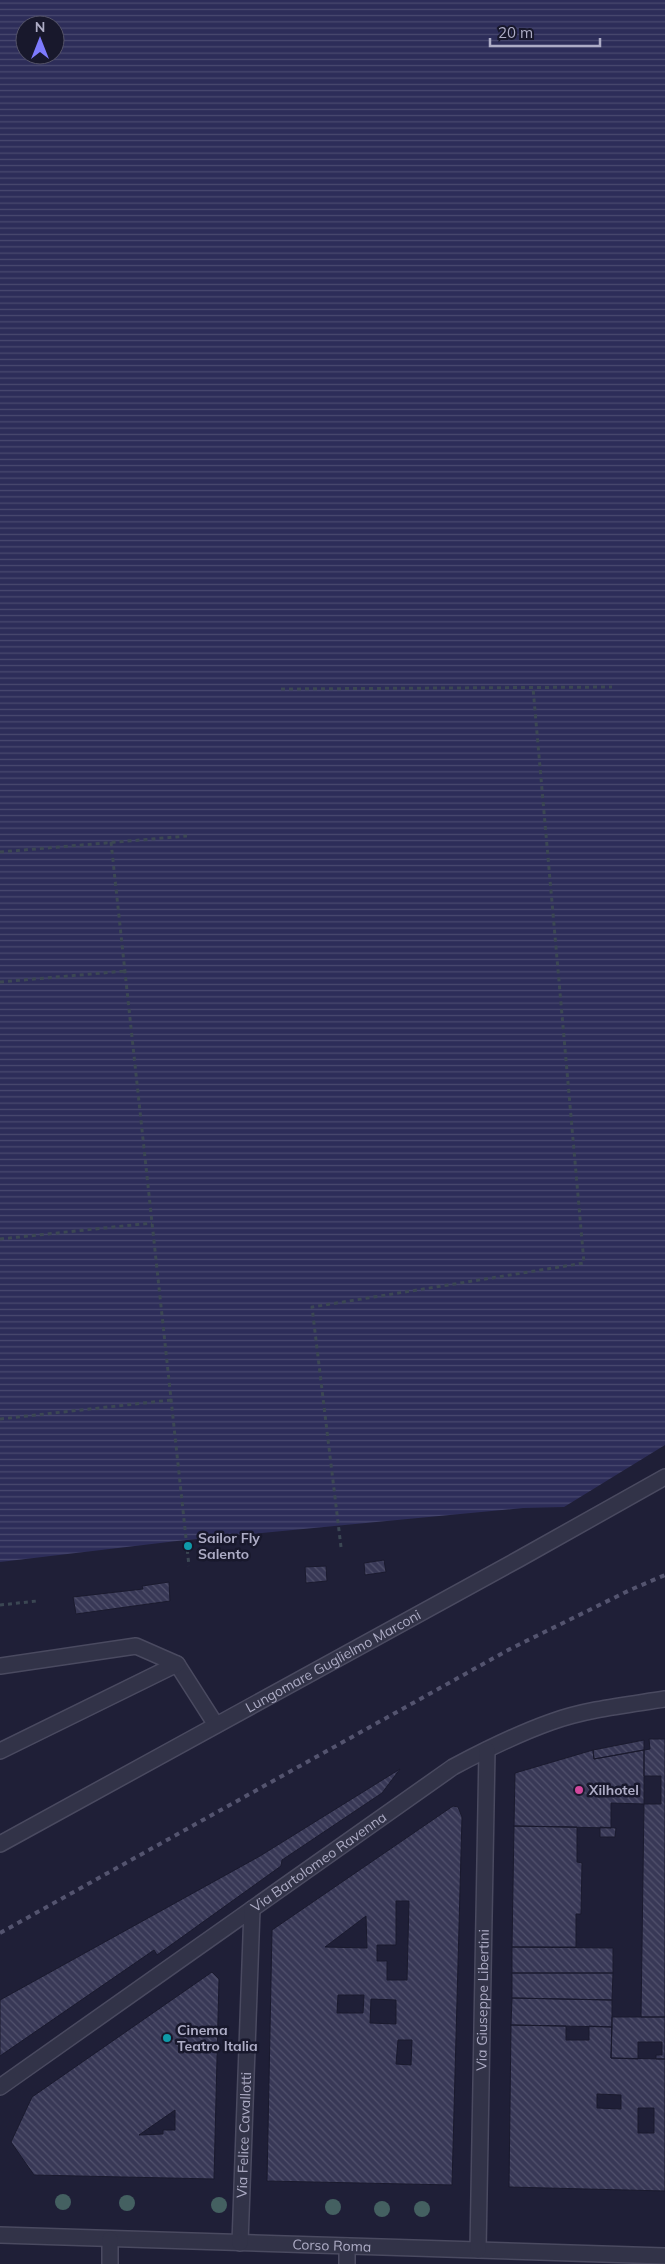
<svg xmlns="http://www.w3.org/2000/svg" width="665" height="2264" viewBox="0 0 665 2264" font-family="Mulish,sans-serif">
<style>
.water{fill:url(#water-rules);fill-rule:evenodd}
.building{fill:url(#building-back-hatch);stroke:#1a1a2e;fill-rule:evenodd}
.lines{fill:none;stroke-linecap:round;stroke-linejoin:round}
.minor-casing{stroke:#4a4a60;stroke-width:18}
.path{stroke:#3b4753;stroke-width:3;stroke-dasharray:4 4;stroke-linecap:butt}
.minor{stroke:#323348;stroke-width:15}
.rail{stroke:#54546f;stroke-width:4;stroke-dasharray:5 5;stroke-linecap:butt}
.tree{fill:#446061}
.culture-dot{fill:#0f9aa8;stroke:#18182c;stroke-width:2}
.hotel-dot{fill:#d1479c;stroke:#18182c;stroke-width:2}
.labels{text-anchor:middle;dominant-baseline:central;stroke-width:5;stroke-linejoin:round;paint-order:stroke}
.poi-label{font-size:14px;font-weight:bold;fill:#adacc5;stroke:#18182c;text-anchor:start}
.street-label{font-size:14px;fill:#adacc5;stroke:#18182c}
</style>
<defs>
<pattern id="water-rules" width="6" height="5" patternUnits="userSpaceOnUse" patternTransform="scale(1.25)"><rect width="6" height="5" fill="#2d2d59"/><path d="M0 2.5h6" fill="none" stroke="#49496f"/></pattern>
<pattern id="building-back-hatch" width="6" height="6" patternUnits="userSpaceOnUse" patternTransform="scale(1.25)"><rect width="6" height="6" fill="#383856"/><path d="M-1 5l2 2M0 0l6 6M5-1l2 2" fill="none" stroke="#52526d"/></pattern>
</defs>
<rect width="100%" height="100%" fill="#1f1f37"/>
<path class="water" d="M0,0H665V1445L564,1507L523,1508L177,1541L0,1562ZM25,25H55V55H25Z"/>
<path class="building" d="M384,1560L386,1572L365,1575L364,1563Z
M326,1566L327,1581L306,1583L305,1567Z
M169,1582L170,1601L76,1614L73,1597L143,1589L142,1586Z
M649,1739H665V2017H641L644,1804H661V1776H644V1750L650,1749Z
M644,1740V1750L594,1759L593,1750Z
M593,1750L594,1759L644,1750V1804L611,1803V1828L514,1826L515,1773Z
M400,1769L382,1793L282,1860L281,1866L157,1955L154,1950L0,2056V2000L260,1856Z
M453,1806L458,1807L462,1817L452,2185L267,2181L272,1930ZM396,1901H409L407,1980H387V1961H377V1945H396ZM366,1916L367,1948L325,1947ZM338,1995H364L363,2013H337ZM371,1999L396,2000V2024L370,2023ZM398,2040H412L411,2065L396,2064Z
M514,1826L577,1827V1862L582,1863L581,1914H576V1947H512Z
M600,1827L616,1828L615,1837H600Z
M512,1947L613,1948V1973H512Z
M212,1972L219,1979L214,2179L34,2175L11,2142L32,2097ZM175,2110V2130H163V2134L139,2135Z
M512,1973H613L612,2000L512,1998Z
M512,1998L612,2000V2027L511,2025Z
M612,2017H665V2059H656V2055H662V2042H638V2059L611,2058Z
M511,2025L566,2026V2040H589V2026L612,2027L611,2058L665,2059V2191L509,2187ZM597,2094L621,2095V2109L597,2108ZM638,2108H654V2133H638Z"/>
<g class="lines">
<g class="minor-casing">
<g id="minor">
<path d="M177,1664L216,1725"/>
<path d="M0,1666L136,1646L177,1664L0,1751"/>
<path id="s1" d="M0,1844L519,1559L665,1477"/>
<path id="s2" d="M0,2087L453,1767C485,1750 517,1734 551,1722C587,1709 627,1705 665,1699"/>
<path id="s3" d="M0,2235L665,2256"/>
<path d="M110,2239V2264"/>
<path id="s4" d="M240,2243L252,1909"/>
<path id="s5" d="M478,2250L487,1750"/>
<path d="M347,2264V2246"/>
</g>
</g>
<path class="path" d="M281,689L612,687
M111,842L189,1566
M0,852L187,836
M0,982L125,971
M0,1239L152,1223
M0,1419L171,1400
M341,1547L312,1307L584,1263L533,688
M0,1605L37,1601"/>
<use href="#minor" class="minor"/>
<path class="rail" d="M0,1933L510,1649L630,1590L665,1575"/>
</g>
<g class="tree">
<circle cx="63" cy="2202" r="8"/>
<circle cx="127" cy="2203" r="8"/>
<circle cx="219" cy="2205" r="8"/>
<circle cx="333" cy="2207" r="8"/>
<circle cx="382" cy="2209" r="8"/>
<circle cx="422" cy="2209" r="8"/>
</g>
<g class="culture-dot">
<circle cx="188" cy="1546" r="5"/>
<circle cx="167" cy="2038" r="5"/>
</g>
<circle class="hotel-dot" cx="579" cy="1790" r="5"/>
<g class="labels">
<g class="poi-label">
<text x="198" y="1538">Sailor Fly<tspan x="198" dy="16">Salento</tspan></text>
<text x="589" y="1790">Xilhotel</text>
<text x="177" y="2030">Cinema<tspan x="177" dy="16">Teatro Italia</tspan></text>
</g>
<g class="street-label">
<text stroke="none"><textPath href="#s1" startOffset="380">Lungomare Guglielmo Marconi</textPath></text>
<text stroke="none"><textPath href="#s2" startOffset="390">Via Bartolomeo Ravenna</textPath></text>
<text stroke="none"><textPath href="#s5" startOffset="250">Via Giuseppe Libertini</textPath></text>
<text stroke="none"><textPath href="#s4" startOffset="108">Via Felice Cavallotti</textPath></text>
<text stroke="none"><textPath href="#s3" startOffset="332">Corso Roma</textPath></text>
</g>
</g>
<g transform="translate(40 40)"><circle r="24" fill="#18182c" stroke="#545369"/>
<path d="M0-4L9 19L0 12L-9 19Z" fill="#7d7afc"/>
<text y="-8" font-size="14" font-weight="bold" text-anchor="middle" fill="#adacc5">N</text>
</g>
<path d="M490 38v8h110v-8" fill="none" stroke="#adacc5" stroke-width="2.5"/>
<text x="498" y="38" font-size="15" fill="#adacc5" stroke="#18182c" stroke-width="4" paint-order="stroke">20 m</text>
</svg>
